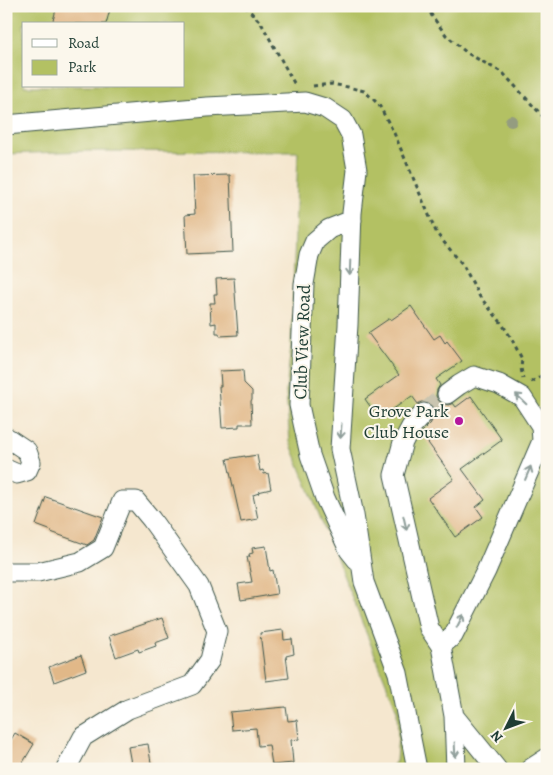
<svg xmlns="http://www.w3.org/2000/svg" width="553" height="775" viewBox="0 0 553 775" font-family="Alegreya,serif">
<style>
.green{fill:#b3c163;stroke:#697f4c;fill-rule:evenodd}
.building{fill:#e1b888}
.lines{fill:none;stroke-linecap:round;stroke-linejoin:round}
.minor-tunnel{stroke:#cac5b0;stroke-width:19;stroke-dasharray:19 9;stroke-linecap:butt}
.minor-casing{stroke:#3f564b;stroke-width:21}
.path{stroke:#3f564b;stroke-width:3;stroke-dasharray:4 4;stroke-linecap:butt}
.minor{stroke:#fff;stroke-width:19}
.tree{fill:#949c80}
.oneway{stroke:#8f9e9a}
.poi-dot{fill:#b5179e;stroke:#fbf7ec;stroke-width:2}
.labels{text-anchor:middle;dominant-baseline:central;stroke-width:4;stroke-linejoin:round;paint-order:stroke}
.street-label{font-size:18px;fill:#1f3d34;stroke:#fbf7ec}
.poi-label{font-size:18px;fill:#1f3d34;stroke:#fbf7ec;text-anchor:end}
</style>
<rect width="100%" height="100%" fill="#fbf7ec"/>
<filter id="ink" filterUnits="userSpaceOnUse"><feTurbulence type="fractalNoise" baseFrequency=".02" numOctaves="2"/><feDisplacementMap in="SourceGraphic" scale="10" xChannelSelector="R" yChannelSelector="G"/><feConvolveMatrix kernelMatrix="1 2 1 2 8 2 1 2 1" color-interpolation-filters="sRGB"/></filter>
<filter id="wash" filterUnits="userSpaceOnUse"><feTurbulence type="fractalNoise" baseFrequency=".0096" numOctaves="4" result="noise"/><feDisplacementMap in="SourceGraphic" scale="20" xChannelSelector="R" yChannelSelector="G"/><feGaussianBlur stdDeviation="1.12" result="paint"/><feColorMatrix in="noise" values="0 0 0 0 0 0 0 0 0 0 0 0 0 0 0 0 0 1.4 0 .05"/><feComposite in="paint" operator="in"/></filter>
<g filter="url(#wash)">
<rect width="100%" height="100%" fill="#f5e7cf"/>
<path class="green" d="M6,6H547V769H390L396,761L398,736L397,710L290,442L286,392L291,346L298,152L88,151L6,154ZM24,24H184V86H24Z"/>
<g id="blocks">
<path class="building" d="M57,6H111L106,24H52Z
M230,175L233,252L187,254L185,215L195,214L193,176Z
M234,278L238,335L220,336L219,333H216V323L211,324L210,303H215L214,294H217L216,279Z
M411,306L434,339L440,335L445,343L447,341L462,361L436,379L440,385L437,390L436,396L438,400L443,404L449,405L453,403L456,407L471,396L502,440L462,469L485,500L476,507L483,517L455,537L428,498L454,479L421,433L431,423V422L435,416V410L432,405L426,402H421L418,404L412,396L379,419L365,399L399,375L368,333L390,318L391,320Z
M243,370L244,383L252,391V399L251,401L252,424H239V427L222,428L219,386H221L220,371Z
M257,455L260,471L263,470L264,474L268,473L271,489L258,492L259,493L253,495L258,519L241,522L227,459L245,456V457Z
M46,497L103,517L94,540L87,545L51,532L52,531L36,525Z
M266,546L270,571L273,570L277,594L241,600L238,584L252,582L247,557H250L249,554L253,553L252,548Z
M162,618L169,638L155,643L156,646L139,652L138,649L116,657L109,636Z
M283,630L284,640L292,639L294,654L286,656L289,678L266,681L260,633Z
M81,655L86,670L54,682L49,667Z
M286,707L288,721L297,720L299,739L291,740L293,763L272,765L269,745L258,746L256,728L232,730L230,712Z
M15,733L34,744L19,769H6V748Z
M148,744L152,769H132L128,747Z"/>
</g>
</g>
<g filter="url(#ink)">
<use href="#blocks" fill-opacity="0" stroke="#3f564b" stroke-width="1"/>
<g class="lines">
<path class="minor-tunnel" d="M424,413L447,394"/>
<g class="minor-casing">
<path id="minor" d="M6,125L207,107L305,102L325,108L343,120L351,135L357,170L352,213L348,325L340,449L354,515L364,582L398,673L417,769
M352,220L329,229L315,241L309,255L304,284L299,405L310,455L325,498L349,550L357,560
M424,413L411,427L403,442L394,475L429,628L441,646L453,636L486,571L542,441L541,426L522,397L499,384L474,376L459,385L447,394
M6,437L27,451L31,462L27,471L17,474L6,469
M6,572H38L80,562L103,548L122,501H136L151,519L199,586L217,631L210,660L192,685L128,709L83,737L66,769
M441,646L454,716
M456,769L454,716L497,769
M530,769L547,758"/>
</g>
<path class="path" d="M245,6L261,23L294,83L296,85
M427,6L432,16L446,35L467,53L503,73L547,121
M313,86L332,84L348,87L364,91L371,97L379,105L394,133L437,234L463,265L480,297L500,321L510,336L522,359L521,368L523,379
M531,382C540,378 543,375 547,366"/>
<use href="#minor" class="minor"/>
</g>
<circle class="tree" cx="511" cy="121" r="6"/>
<defs><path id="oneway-shaft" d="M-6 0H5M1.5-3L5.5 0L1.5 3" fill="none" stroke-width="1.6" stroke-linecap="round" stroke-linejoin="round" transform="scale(1.25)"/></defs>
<g class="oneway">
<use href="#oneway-shaft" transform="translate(350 268) rotate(92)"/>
<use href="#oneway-shaft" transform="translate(521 399) rotate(-136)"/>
<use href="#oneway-shaft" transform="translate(341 431) rotate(94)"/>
<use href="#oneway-shaft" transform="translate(528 473) rotate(-67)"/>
<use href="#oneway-shaft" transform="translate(405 523) rotate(77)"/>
<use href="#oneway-shaft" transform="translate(460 621) rotate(-63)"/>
<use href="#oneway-shaft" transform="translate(455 750) rotate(87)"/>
</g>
</g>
<circle class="poi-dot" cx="459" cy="421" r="5"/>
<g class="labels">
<g class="street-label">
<text transform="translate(302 342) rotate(-88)">Club View Road</text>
</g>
<g class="poi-label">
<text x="449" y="411">Grove Park<tspan x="449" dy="21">Club House</tspan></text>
</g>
</g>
<rect width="553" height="775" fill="none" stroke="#fbf7ec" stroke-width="25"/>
<rect x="22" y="22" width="162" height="65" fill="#fbf7ec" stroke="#a3ada2"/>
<rect x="32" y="39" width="25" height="8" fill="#ffffff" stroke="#a3ada2"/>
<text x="68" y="48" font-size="15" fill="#1f3d34">Road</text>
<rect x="32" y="60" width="25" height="15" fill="#b3c163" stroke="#a3ada2"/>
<text x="68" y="72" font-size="15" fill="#1f3d34">Park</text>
<g transform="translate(506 728) rotate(228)" stroke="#fbf7ec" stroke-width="4" paint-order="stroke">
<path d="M0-4L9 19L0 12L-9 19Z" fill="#1f3d34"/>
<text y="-8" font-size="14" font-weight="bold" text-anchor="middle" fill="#1f3d34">N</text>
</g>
</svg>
